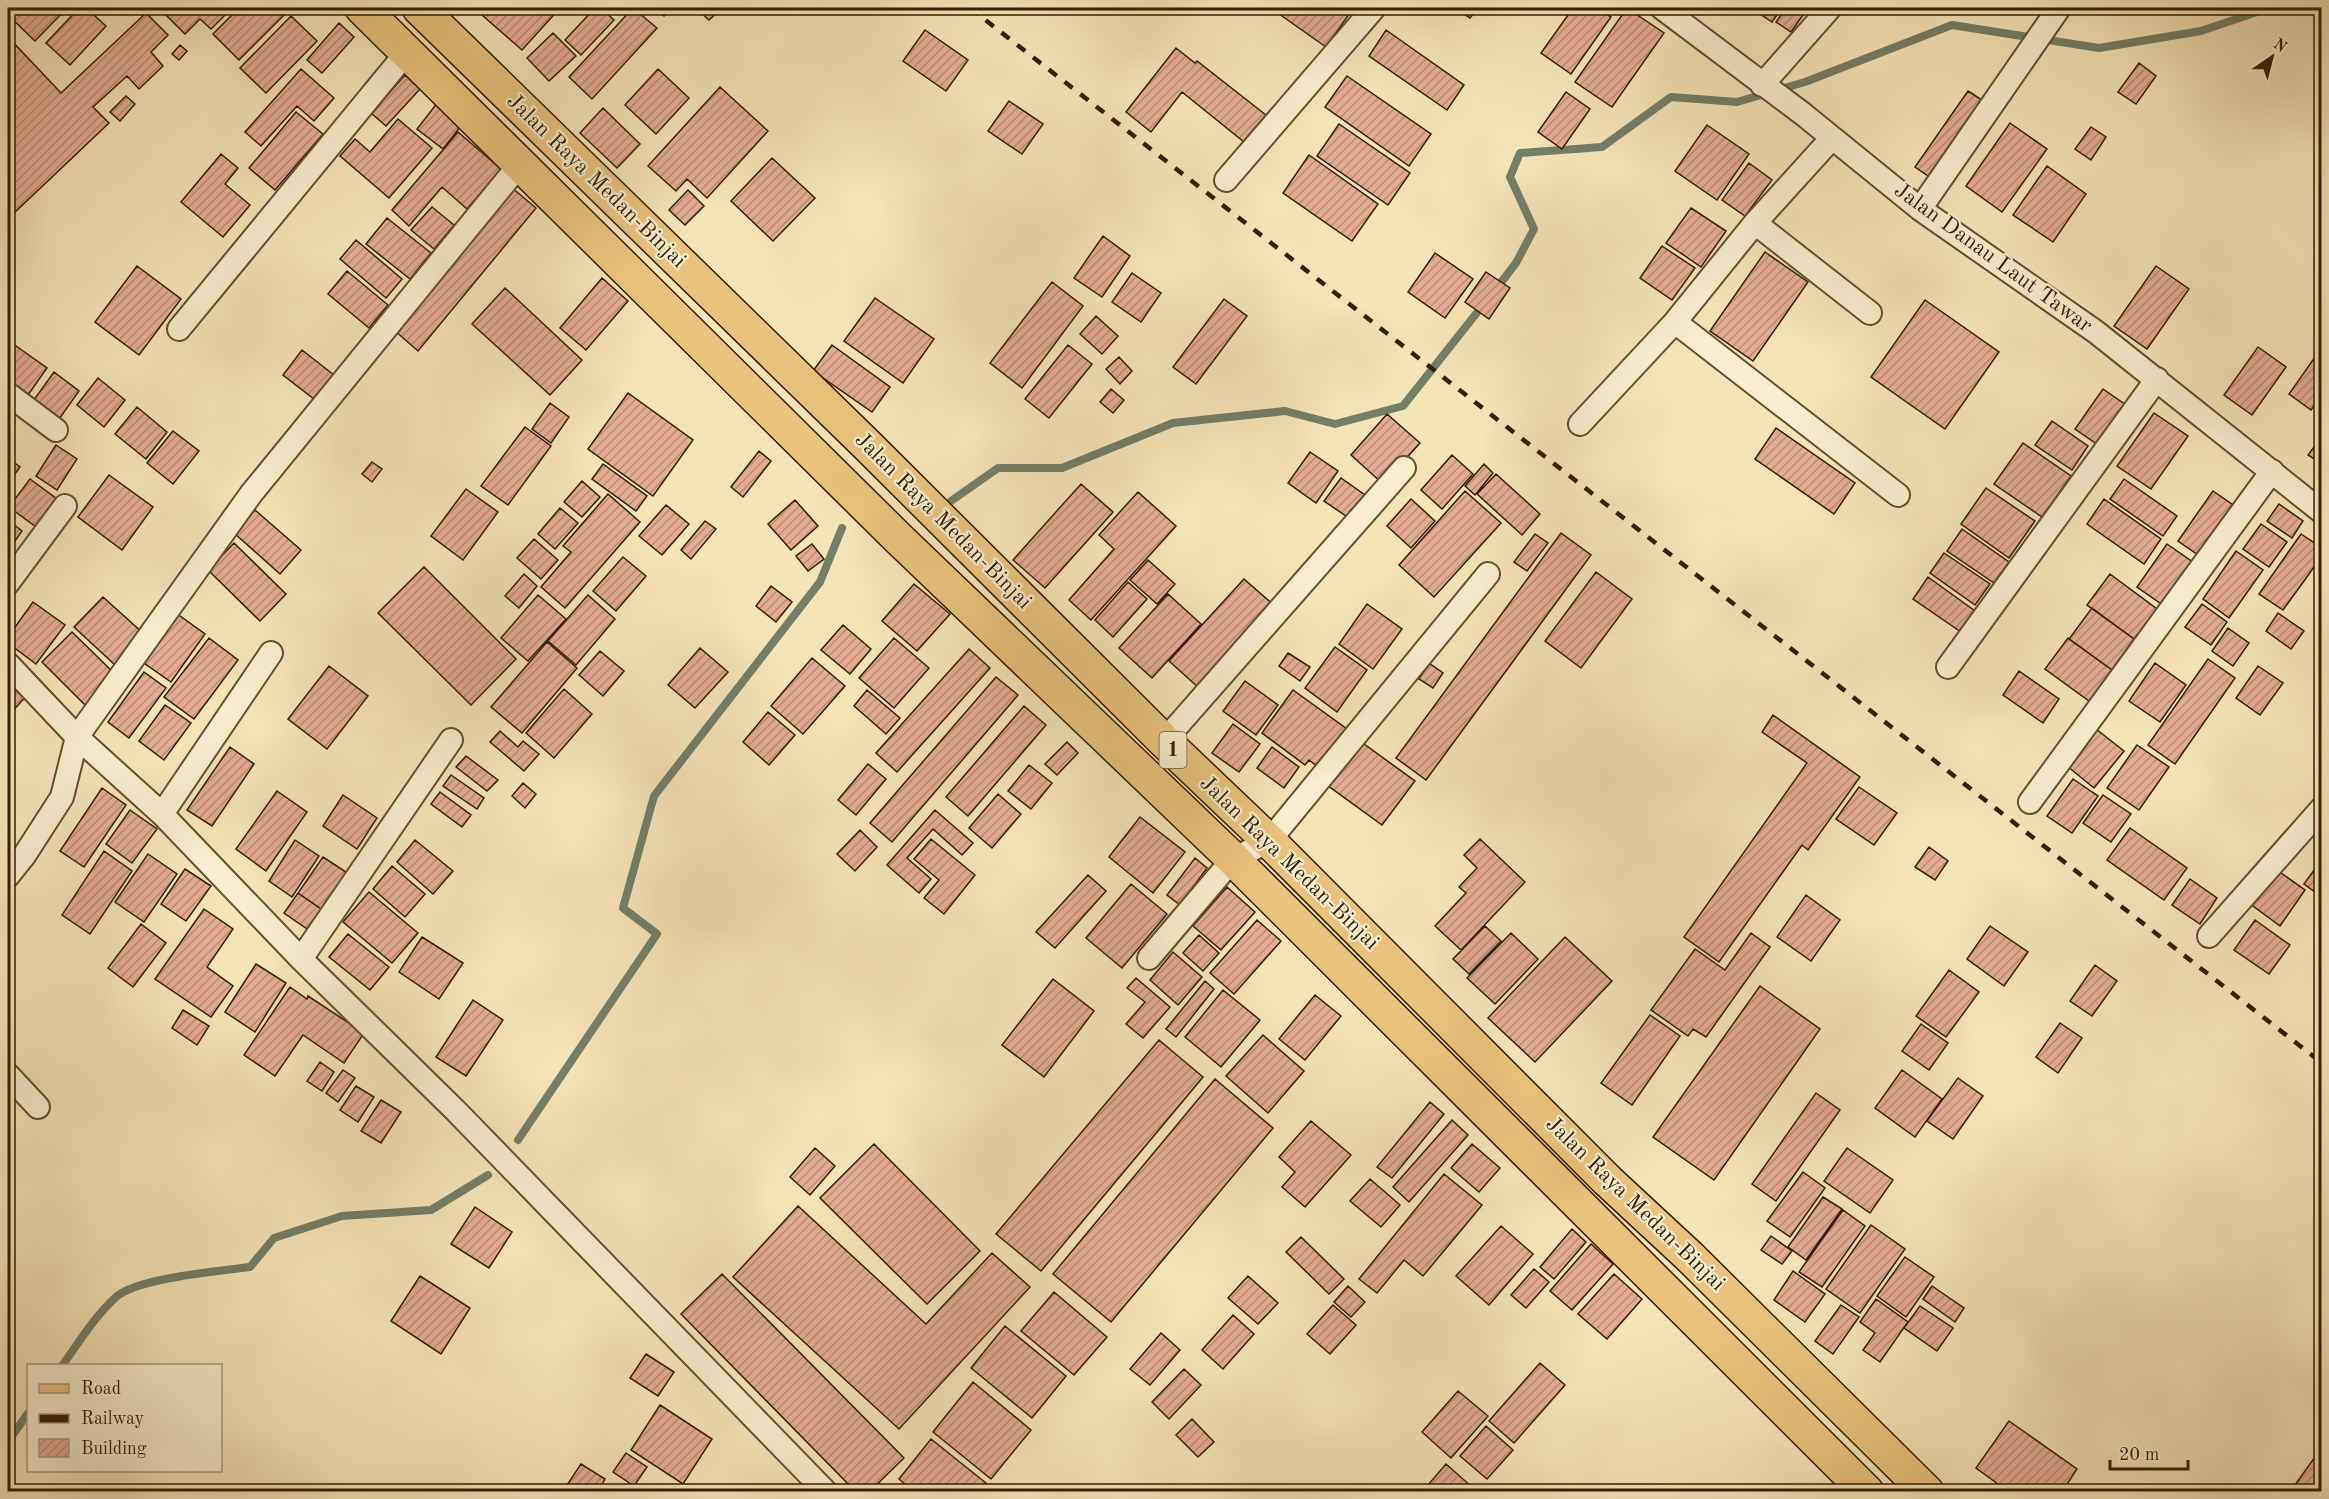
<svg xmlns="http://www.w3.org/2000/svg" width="2329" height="1499" viewBox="0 0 2329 1499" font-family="'Old Standard TT',serif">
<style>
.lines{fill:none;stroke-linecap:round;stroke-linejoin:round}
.stream{stroke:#727f69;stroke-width:8}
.building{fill:url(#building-hatch);stroke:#321e00;stroke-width:1.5}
.minor-casing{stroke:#63502e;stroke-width:26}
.primary-casing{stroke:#321e00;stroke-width:36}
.minor{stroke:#f8edd0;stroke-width:22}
.primary{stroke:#eac27b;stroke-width:33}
.rail{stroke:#321e00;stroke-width:4.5;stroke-dasharray:10 10;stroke-linecap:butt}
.labels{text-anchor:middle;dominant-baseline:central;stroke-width:4.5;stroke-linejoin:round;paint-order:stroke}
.shield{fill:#f8edd0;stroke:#6d5c3e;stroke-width:1.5}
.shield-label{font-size:21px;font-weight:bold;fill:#321e00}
.street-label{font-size:22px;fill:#321e00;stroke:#f8edd0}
</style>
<defs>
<pattern id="building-hatch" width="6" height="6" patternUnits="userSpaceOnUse" patternTransform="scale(1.5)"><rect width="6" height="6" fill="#e5ac95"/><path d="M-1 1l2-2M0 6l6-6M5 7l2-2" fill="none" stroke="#ba8b77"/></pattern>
</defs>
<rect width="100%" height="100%" fill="#f5e4b6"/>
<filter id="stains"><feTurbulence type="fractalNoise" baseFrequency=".00333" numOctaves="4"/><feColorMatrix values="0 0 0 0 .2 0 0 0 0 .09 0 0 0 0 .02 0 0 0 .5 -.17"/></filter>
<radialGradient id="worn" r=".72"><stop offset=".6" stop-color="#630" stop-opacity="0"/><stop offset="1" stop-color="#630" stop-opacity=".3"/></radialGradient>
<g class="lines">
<path class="stream" d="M1496,289L1516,263L1534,229L1510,177L1520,153L1602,147L1671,97L1737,102L1805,82L1952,25L2099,48L2201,31L2269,8
M951,501L998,468H1062L1173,423L1285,411L1335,424L1403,406L1483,305
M518,1140L657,934L623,908L654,796L820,582L842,528
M62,1366C79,1342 95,1316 116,1297C137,1278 220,1271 250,1267L274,1238L342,1216L431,1210L488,1175
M8,1442L28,1413"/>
</g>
<path class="building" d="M17,8H67L35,41L9,16Z
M79,8H86L106,26L70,65L46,43Z
M114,8H129L122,15Z
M164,8H232L211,29L200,19L185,34L161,10Z
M239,8H291L239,60L213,34Z
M474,8H560L522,50Z
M595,8H601L614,20L581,55L565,40Z
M633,8L657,28L592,99L569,77Z
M654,8H670L664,16Z
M696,8H722L709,20Z
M1273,8H1349L1352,10L1326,47L1272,9Z
M1454,8H1478L1470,18Z
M1573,8H1597L1611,17L1571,74L1541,53Z
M1627,8L1664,33L1612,107L1575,82Z
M1751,8H1782L1772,22Z
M1786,8H1808L1791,32L1776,22Z
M146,13L168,35L151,52L163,66L139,89L127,76L93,107L109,123L12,215L8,211V37L61,93Z
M291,16L317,41L266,93L240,68Z
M339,23L354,37L322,73L307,60Z
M925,30L968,60L946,91L903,61Z
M1386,30L1464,85L1447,110L1369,56Z
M553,33L576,56L549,81L527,58Z
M180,45L187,51L179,60L172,54Z
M1176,48L1195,63L1197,61L1266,115L1244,142L1182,92L1151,132L1126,112Z
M2139,63L2156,76L2136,104L2118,92Z
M301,69L334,98L314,121L297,106L261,146L245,132Z
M658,69L689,98L656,134L625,105Z
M405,75L420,89L386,126L371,113Z
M1347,76L1431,134L1409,166L1325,107Z
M720,87L768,131L707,198L687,179L676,191L648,166Z
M1968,91L1985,102L1931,178L1915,167Z
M1566,92L1590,109L1562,149L1538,132Z
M126,96L135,104L120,121L110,112Z
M1009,101L1043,124L1022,154L988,131Z
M438,102L464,122L443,149L417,129Z
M603,108L640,144L617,168L580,133Z
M296,112L323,134L275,190L249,168Z
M398,119L432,148L389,198L340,156L355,139L370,152Z
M2010,123L2047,149L2002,212L1966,186Z
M1339,124L1410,173L1388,205L1317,156Z
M1707,125L1749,154L1717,200L1675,171Z
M2091,127L2106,137L2091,160L2075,149Z
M458,132L501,169L467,209L442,187L409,226L392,210Z
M221,154L238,168L225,184L250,205L223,237L181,202Z
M1309,155L1378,204L1352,241L1283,193Z
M772,158L815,198L773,241L731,201Z
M1749,163L1772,180L1745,216L1722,200Z
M2047,166L2086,194L2053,242L2013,215Z
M511,187L536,208L418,351L394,330Z
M688,190L704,206L685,225L669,210Z
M432,207L454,225L434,249L411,230Z
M1691,208L1726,231L1701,267L1666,243Z
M387,218L431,253L410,279L366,244Z
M1103,236L1130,256L1102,297L1074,278Z
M356,240L402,279L386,298L340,259Z
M1662,246L1695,268L1672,300L1640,278Z
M1765,252L1808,282L1753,361L1710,331Z
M1435,253L1473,279L1445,318L1408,292Z
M137,266L181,299L139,355L95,322Z
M2156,266L2189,289L2147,349L2114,326Z
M347,271L388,305L369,328L328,294Z
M1486,272L1510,288L1489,319L1465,302Z
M1132,273L1161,293L1141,322L1112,302Z
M602,278L628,301L586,350L560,328Z
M1052,282L1083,306L1022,388L990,363Z
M505,288L582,360L550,395L472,324Z
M875,298L934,339L903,383L844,341Z
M1224,299L1247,316L1196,384L1173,367Z
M1925,300L1999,352L1945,429L1871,377Z
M1096,316L1118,336L1102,354L1080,334Z
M9,341L47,368L28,395L8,380Z
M832,345L890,387L872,412L813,371Z
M1068,345L1092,364L1049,418L1025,399Z
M2258,347L2286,367L2252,415L2224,395Z
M302,350L334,375L314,399L283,375Z
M1119,357L1132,371L1120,384L1106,369Z
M2315,357L2322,362V395L2311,410L2289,394Z
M54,372L79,391L57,422L31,404Z
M98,378L125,400L104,427L77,405Z
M1111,389L1124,400L1113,413L1100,402Z
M2103,389L2129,407L2101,447L2075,429Z
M628,393L693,440L653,496L588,449Z
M550,403L569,417L551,443L532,429Z
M137,407L167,432L146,459L115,434Z
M2154,413L2188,436L2151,489L2117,466Z
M1387,414L1420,443L1383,484L1351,455Z
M8,415L15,422L8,431Z
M2052,421L2088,446L2072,470L2035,445Z
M525,427L551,446L508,505L481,486Z
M1776,428L1855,483L1834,514L1755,459Z
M173,431L199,451L173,484L147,463Z
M2322,436V464L2308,455Z
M2023,443L2071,476L2042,517L1994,484Z
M56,445L77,459L57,490L36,476Z
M759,451L771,461L743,497L731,487Z
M1310,452L1338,471L1316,503L1288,483Z
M1452,455L1473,474L1442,509L1421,490Z
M8,458L20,467L8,484Z
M372,462L382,469L372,482L362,474Z
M603,464L647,496L636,511L592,479Z
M1484,464L1493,473L1475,495L1465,486Z
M1496,474L1540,514L1522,535L1477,494Z
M109,475L153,507L122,550L78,517Z
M1341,478L1365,495L1349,518L1324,501Z
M30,479L57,499L36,527L9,507Z
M2124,479L2177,516L2163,536L2110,499Z
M582,481L600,497L582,517L564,502Z
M1081,484L1113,512L1045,588L1013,560Z
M1986,488L2035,521L2009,558L1961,524Z
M466,489L498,512L463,560L431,536Z
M1465,491L1501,523L1434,597L1399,565Z
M2213,491L2236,507L2201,557L2178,541Z
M1138,492L1176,526L1091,620L1069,600L1114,549L1099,535Z
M608,494L640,522L565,608L541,587L571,552L563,546Z
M1411,499L1435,521L1411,548L1387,526Z
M2104,499L2161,539L2144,564L2087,524Z
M795,500L818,526L791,550L768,524Z
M2279,504L2303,521L2292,538L2267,521Z
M666,505L689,524L662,555L639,536Z
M560,508L578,523L555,549L538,534Z
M255,510L301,550L280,574L234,533Z
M8,520L22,531L8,551Z
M705,521L716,529L691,559L681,550Z
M2261,524L2287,542L2269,567L2243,549Z
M1962,529L2009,562L1994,583L1947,551Z
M1561,533L1591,555L1426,780L1396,758Z
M1535,534L1548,543L1527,571L1514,562Z
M2301,534L2322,548V556L2283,610L2259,594Z
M534,539L558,560L541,579L517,558Z
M234,543L286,594L260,621L208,570Z
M812,544L824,559L808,571L796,556Z
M2167,544L2197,565L2167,608L2137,587Z
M2236,551L2263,570L2229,618L2203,599Z
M1944,553L1990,584L1975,605L1930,573Z
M623,557L646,576L616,611L593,591Z
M1148,560L1175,584L1157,604L1130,580Z
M424,567L516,659L471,705L378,613Z
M1596,572L1632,599L1581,668L1545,641Z
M524,574L537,586L519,608L505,596Z
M2110,574L2157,609L2134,639L2087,605Z
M1928,577L1975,611L1961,632L1913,599Z
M1244,579L1275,606L1200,689L1169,661Z
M1128,582L1147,599L1113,637L1095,620Z
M914,584L950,614L917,651L882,621Z
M771,586L792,602L776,622L756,606Z
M1168,594L1201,624L1152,678L1119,648Z
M538,595L566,619L528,661L501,638Z
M588,595L615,619L576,665L548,641Z
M103,597L144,634L115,665L74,627Z
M33,602L65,625L36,664L8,643V637Z
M1367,604L1402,629L1373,669L1339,644Z
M2202,604L2227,622L2211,645L2185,627Z
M2092,608L2134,639L2112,670L2069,639Z
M176,613L205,634L171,682L141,661Z
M2278,613L2304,631L2291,649L2266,631Z
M843,625L871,649L850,674L821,650Z
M2228,628L2249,643L2233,666L2212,651Z
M72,632L116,675L86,706L42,662Z
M209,638L238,660L194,719L164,697Z
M894,638L929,668L894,708L859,678Z
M2068,638L2112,670L2089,701L2045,669Z
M547,642L577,668L522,733L491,707Z
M1335,647L1367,670L1337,712L1305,688Z
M700,648L728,672L695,708L668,685Z
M969,649L990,668L897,772L876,753Z
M600,651L624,671L603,696L579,675Z
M1288,653L1310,667L1300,681L1279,666Z
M812,658L845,686L803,734L771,706Z
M2208,659L2235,678L2175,764L2148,745Z
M1429,663L1443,673L1433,688L1419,679Z
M2155,663L2186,685L2160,722L2129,701Z
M329,666L368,696L327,749L288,719Z
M2258,666L2283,683L2260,715L2236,698Z
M2019,671L2059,699L2043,723L2003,695Z
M8,672L30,692L8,716Z
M144,672L166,688L129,738L108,722Z
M996,677L1018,695L892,842L870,823Z
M1245,681L1278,705L1256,735L1223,711Z
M564,689L592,714L554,758L526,733Z
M867,690L900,718L886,734L854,706Z
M1293,690L1347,729L1318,767L1309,760L1305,765L1262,733Z
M165,705L191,723L164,760L139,741Z
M1024,706L1046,725L968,816L946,797Z
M768,712L795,735L769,765L743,742Z
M1773,715L1860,777L1808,850L1802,845L1719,962L1684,937L1807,763L1762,732Z
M1233,724L1260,744L1239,772L1212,753Z
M2096,729L2124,751L2094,788L2067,766Z
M500,731L518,747L523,741L539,754L524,771L490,742Z
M1360,741L1415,781L1382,825L1327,785Z
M1067,742L1078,753L1057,775L1045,764Z
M2137,745L2169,767L2139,810L2107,788Z
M230,747L254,764L212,826L187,810Z
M1272,747L1299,767L1284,788L1257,768Z
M466,756L498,780L487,791L456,767Z
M868,764L886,779L856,815L838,800Z
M1029,765L1052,783L1031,809L1008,791Z
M451,775L484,798L477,809L443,786Z
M2073,779L2098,796L2072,833L2047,816Z
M523,783L536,794L525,808L512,796Z
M1859,787L1897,813L1874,845L1836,819Z
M102,788L126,805L84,867L60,851Z
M277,791L307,812L266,871L236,849Z
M440,792L471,815L462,827L431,804Z
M998,794L1021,814L992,848L969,828Z
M343,795L377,818L357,849L323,826Z
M2103,795L2131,814L2111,842L2083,823Z
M130,810L157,829L132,863L106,844Z
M935,810L973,843L962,855L933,829L907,858L931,879L919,893L887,865Z
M1140,817L1185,852L1153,893L1109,857Z
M2130,828L2187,868L2164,900L2107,860Z
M860,830L877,847L855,871L837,854Z
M931,839L975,875L944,914L924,898L939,880L914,859Z
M1480,839L1525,882L1461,950L1435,926L1466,893L1459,887L1477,868L1464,855Z
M295,840L319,856L292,897L269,881Z
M415,840L453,871L433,894L397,862Z
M1929,847L1948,861L1935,880L1915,867Z
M104,851L132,871L90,934L62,915Z
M148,854L177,874L144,922L115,902Z
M323,857L349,874L324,911L298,893Z
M1195,858L1207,868L1180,905L1167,895Z
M2322,859V897L2304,884Z
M392,866L425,894L405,917L373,889Z
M2274,868L2305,890L2280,926L2249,903Z
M185,869L211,886L186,921L161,904Z
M1088,875L1106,891L1055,948L1036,932Z
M2190,879L2217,898L2200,924L2172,905Z
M1131,884L1167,914L1122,968L1086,938Z
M1227,887L1255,912L1221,950L1193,926Z
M369,892L418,933L392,963L343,922Z
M298,893L324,911L310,931L284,913Z
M1806,895L1840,920L1811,961L1777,937Z
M204,909L233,929L207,967L233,986L211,1017L155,979Z
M1257,920L1281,941L1234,994L1210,973Z
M2255,920L2290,945L2269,974L2234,950Z
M141,924L166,943L133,987L108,968Z
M1485,926L1501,941L1469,974L1453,959Z
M1990,926L2028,952L2004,986L1967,959Z
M1511,933L1538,959L1495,1004L1467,978Z
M1751,933L1770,947L1706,1037L1693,1029L1688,1036L1651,1010L1695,949L1725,970Z
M348,934L389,967L370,990L329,957Z
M1199,935L1219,953L1203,971L1183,953Z
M422,937L463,963L439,999L399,972Z
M1565,937L1612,981L1535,1062L1488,1018Z
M1173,952L1202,977L1178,1005L1150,980Z
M256,964L286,983L255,1032L225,1012Z
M2095,965L2117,981L2092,1016L2070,1001Z
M1949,970L1979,992L1946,1037L1916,1016Z
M1136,978L1170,1007L1143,1038L1126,1024L1145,1002L1127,988Z
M1053,979L1094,1011L1044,1077L1002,1045Z
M1205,981L1214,989L1176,1037L1166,1029Z
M1760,986L1820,1029L1714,1180L1653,1137Z
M290,987L307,999L308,996L364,1033L344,1063L303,1035L275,1076L244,1055Z
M1223,990L1260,1020L1221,1067L1185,1037Z
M1315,995L1341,1016L1305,1060L1279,1039Z
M473,1000L503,1020L466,1076L436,1057Z
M183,1010L209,1026L197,1045L172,1028Z
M1650,1015L1680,1036L1632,1105L1601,1083Z
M2060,1023L2082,1038L2058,1073L2036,1057Z
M1921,1024L1948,1043L1929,1070L1902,1051Z
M1263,1035L1304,1071L1268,1113L1226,1076Z
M1159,1040L1203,1077L1041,1271L996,1234Z
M320,1062L334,1072L322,1091L307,1081Z
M343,1070L355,1078L338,1102L326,1093Z
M1902,1070L1942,1099L1915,1137L1875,1108Z
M1958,1078L1983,1096L1953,1139L1927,1121Z
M1215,1079L1273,1128L1111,1322L1053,1274Z
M356,1086L374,1097L358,1122L340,1110Z
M1816,1093L1840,1110L1776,1201L1752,1184Z
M381,1100L401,1112L381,1143L361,1131Z
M1430,1102L1444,1114L1392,1178L1377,1167Z
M1452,1120L1468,1135L1409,1202L1393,1187Z
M1311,1121L1351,1155L1305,1207L1282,1187L1295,1172L1279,1157Z
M874,1144L980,1251L927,1304L820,1198Z
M1472,1144L1500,1168L1479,1192L1451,1168Z
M815,1148L835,1166L810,1195L790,1177Z
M1847,1148L1893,1180L1870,1213L1824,1181Z
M1803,1172L1825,1188L1790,1237L1767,1221Z
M1444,1174L1482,1205L1423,1276L1404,1260L1377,1293L1359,1279Z
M1370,1179L1400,1205L1381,1227L1350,1201Z
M1823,1197L1842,1209L1806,1260L1788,1247Z
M798,1206L926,1324L992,1253L1030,1287L899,1429L733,1277Z
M475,1207L512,1232L489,1268L451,1244Z
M1843,1210L1865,1226L1822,1287L1799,1272Z
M1871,1225L1905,1249L1860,1313L1826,1289Z
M1501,1226L1533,1254L1489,1305L1456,1276Z
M1572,1229L1586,1242L1554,1279L1540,1267Z
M1771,1236L1792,1251L1782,1264L1761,1250Z
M1301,1237L1344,1279L1329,1294L1286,1252Z
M1591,1244L1613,1264L1572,1310L1550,1291Z
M1905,1257L1934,1277L1906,1317L1877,1296Z
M1534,1269L1549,1282L1526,1308L1511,1295Z
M1793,1271L1825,1294L1805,1322L1774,1300Z
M722,1274L904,1458L869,1492H856L681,1314Z
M1614,1274L1642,1299L1607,1339L1578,1314Z
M420,1276L470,1308L441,1354L391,1321Z
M1248,1276L1278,1303L1258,1324L1228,1298Z
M1348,1286L1365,1302L1351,1317L1334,1302Z
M1932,1286L1964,1308L1955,1322L1923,1299Z
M1054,1292L1107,1337L1074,1375L1021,1331Z
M1876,1299L1908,1322L1880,1362L1863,1350L1875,1333L1860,1322Z
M1333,1305L1356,1325L1330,1354L1307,1334Z
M1841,1305L1859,1317L1833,1354L1815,1341Z
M1920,1306L1953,1328L1937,1351L1904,1328Z
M1233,1315L1254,1334L1223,1369L1202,1350Z
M1005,1326L1066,1376L1032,1418L971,1368Z
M1161,1333L1180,1350L1150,1385L1130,1369Z
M646,1354L674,1372L658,1396L630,1378Z
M1540,1363L1565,1385L1514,1443L1489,1421Z
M1184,1369L1201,1385L1169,1419L1152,1402Z
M973,1382L1031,1430L991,1479L933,1432Z
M1458,1391L1488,1416L1451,1458L1422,1432Z
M660,1405L712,1439L683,1484L631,1450Z
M1192,1419L1214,1442L1198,1457L1176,1435Z
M2009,1421L2077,1469L2062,1492H2009L1976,1468Z
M1486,1426L1513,1450L1487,1479L1460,1456Z
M931,1439L986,1483L979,1492H914L899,1479Z
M2322,1447V1491L2290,1492Z
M626,1453L647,1467L634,1486L613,1472Z
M581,1464L605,1479L598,1492H571L565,1488Z
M1446,1464L1472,1487L1468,1492H1422Z
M897,1486L904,1492H892Z"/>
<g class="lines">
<g class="minor-casing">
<path id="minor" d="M1662,8L1803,114L1920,209L2096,332L2322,512
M1762,85L1830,8
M1226,180L1374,8
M1920,209L2059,8
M1755,223L1870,313
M1675,322L1898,495
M179,329L407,52
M8,394L56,430
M1580,424L1675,322L1755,223L1832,138
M8,583L65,506
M8,664L77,737L162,814L301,959L456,1111L826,1492
M1948,667L2157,379
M1164,741L1404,468
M2030,802L2272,471
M162,814L271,653
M8,876L24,856L62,797L77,737L251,494L520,164
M2209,936L2322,808
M1149,958L1233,859L1269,841L1488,574
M301,959L451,740
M8,1075L38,1107"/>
</g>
<g class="primary-casing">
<path id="primary" d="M362,8L898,538L1233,859L1867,1492
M419,8L868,446L1164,741L1269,841L1607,1180L1690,1257L1927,1492"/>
</g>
<use href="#minor" class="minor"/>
<use href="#primary" class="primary"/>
<path class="rail" d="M970,8L2322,1063"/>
</g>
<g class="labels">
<rect class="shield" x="1159.5" y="732" width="27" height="36" rx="4.5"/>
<g class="shield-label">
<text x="1173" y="750">1</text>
</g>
<g class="street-label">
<text transform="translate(596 181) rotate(44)">Jalan Raya Medan-Binjai</text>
<text transform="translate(1993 258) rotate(36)">Jalan Danau Laut Tawar</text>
<text transform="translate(943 521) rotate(45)">Jalan Raya Medan-Binjai</text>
<text transform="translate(1289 863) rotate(44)">Jalan Raya Medan-Binjai</text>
<text transform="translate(1635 1204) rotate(44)">Jalan Raya Medan-Binjai</text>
</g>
</g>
<rect width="2329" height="1499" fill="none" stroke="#f5e4b6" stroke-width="30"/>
<rect x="9" y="9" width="2311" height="1481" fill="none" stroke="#321e00" stroke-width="3"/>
<rect x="15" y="15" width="2299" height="1469" fill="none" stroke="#321e00" stroke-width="1.5"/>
<rect x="27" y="1364" width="195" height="108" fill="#f8edd0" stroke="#a99a7d" stroke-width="1.5"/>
<rect x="39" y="1384" width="30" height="9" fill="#eac27b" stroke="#a99a7d" stroke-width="1.5"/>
<text x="81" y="1394" font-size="18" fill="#321e00">Road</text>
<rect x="39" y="1414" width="30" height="9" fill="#321e00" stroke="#a99a7d" stroke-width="1.5"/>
<text x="81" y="1424" font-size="18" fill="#321e00">Railway</text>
<rect x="39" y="1439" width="30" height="18" fill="url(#building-hatch)" stroke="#a99a7d" stroke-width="1.5"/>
<text x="81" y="1454" font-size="18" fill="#321e00">Building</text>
<g transform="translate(2272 57) rotate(35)" stroke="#f8edd0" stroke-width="4.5" paint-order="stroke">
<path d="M0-4.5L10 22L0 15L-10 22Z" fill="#321e00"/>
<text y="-9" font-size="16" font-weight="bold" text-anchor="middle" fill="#321e00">N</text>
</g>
<path d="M2110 1460v9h78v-9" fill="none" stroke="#321e00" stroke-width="3"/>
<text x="2119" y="1460" font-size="18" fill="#321e00" stroke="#f8edd0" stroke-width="4.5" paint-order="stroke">20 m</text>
<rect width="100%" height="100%" filter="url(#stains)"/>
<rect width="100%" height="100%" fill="url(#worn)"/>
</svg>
